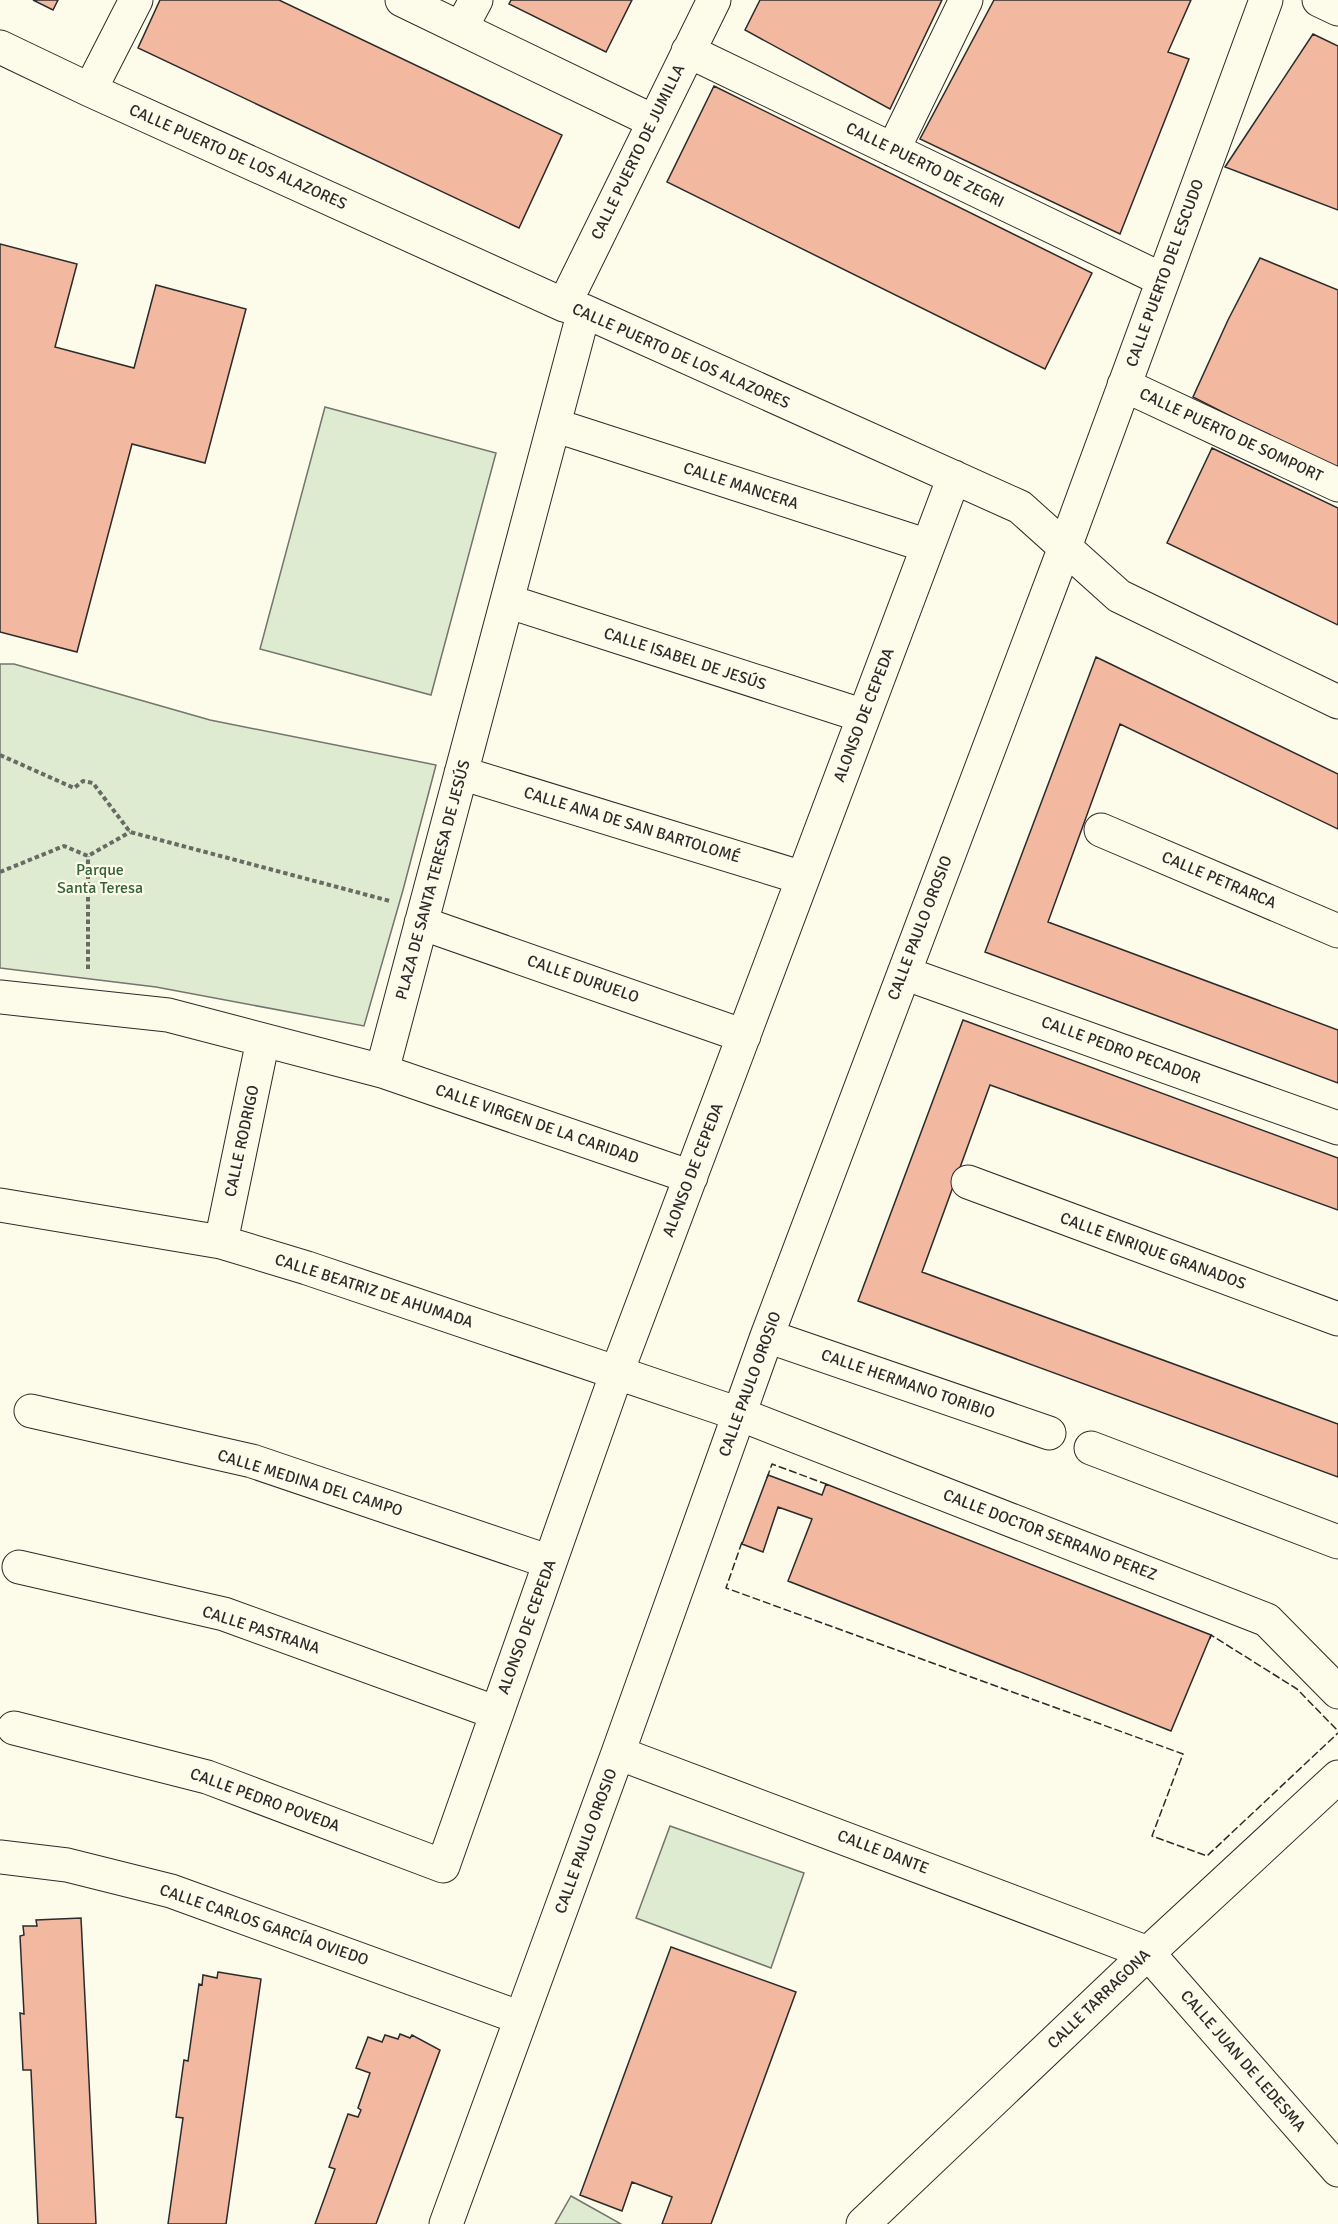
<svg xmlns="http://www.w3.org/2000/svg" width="1338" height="2224" viewBox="0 0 1338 2224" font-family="Signika,sans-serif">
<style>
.green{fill:#deebd1;stroke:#74746e;stroke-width:1.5}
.building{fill:#f2b8a0;stroke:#2b2b2b;stroke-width:1.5}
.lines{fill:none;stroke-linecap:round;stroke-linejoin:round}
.minor-casing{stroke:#2b2b2b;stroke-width:35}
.path{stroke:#6a6964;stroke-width:4;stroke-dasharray:4.5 3;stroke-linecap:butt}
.minor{stroke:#fdfbea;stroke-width:33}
.fence{stroke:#2b2b2b;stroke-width:1.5;stroke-dasharray:8 3;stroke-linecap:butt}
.labels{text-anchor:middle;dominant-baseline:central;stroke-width:4.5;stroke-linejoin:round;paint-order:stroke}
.street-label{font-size:16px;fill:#2b2b2b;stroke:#fdfbea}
.park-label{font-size:16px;fill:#34623c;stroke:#fdfbea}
</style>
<rect width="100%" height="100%" fill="#fdfbea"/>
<path class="green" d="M325,407L496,453L431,695L260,649Z
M0,664H14L210,720L436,765L403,890L364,1026L156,987L0,968Z
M670,1826L804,1873L771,1968L636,1918Z
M571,2196L621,2224H555Z"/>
<path class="building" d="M33,0H58L53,10Z
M160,0H279L562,135L519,228L138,48Z
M511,0H632L606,52L509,4Z
M760,0H942L890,109L745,30Z
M994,0H1191L1168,52L1189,59L1120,234L920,139Z
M1313,34L1338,46V210L1225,167Z
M714,86L1092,273L1045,369L667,182Z
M0,244L77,264L55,347L134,368L156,285L246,309L205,463L132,444L77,652L0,632Z
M1260,258L1338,290V471L1193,397L1228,320Z
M1212,448L1338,508V625L1167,543Z
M1096,657L1338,774V829L1120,724L1048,922L1338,1030V1083L985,952Z
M963,1020L1338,1158V1210L990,1085L922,1272L1338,1424V1477L858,1301Z
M768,1475L822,1495L826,1484L1211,1635L1171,1731L788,1581L812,1519L778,1507L763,1552L742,1544Z
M81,1918L96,2224H38L31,2070H23L20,2013L24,2014L20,1936L24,1935L23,1926H37L36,1920Z
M671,1947L796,1992L711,2224H662L672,2197L632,2182L622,2211L580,2195Z
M218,1972L261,1979L226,2224H168L183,2118L176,2117L184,2060L188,2061L199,1984L202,1985L203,1975L217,1978Z
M400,2034L410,2038L412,2035L440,2050L376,2224H315L335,2169L329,2167L348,2114L358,2117L361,2110L358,2108L370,2073L356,2068L368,2037L382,2042L385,2035L398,2039Z"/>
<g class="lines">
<g class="minor-casing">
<path id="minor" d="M402,0L653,121
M1319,0L1338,9
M461,28L476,0
M0,47L90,90L564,305L584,311L1020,507L1119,596L1338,702
M688,51L1163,280
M90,90L136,0
M893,150L966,0
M564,305L714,0
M1124,385L1338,485
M554,425L928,546
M507,601L864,716
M461,773L803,878
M1101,830L1338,931
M421,923L744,1036
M904,973L1338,1128
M0,997L168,1015L382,1071L584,311
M382,1071L691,1177
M968,1182L1338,1319
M0,1205L221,1242L307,1268L739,1414L1267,1620L1338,1692
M221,1242L263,1040
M767,1336L1049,1433
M31,1411L252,1461L550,1562
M1091,1448L1338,1542
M19,1567L224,1614L497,1713
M14,1728L207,1777L443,1866L617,1372L954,477
M618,1753L1148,1953L1338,2170
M0,1857L67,1865L171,1891L521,2018
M446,2224L618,1753L767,1336L1065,547L1266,0
M863,2224L1148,1953L1338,1777"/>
</g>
<path class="path" d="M0,755L74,788L83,781L93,783L130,832L390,901
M0,872L64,846L88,856L130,832
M88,969V856"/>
<use href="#minor" class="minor"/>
<path class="fence" d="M767,1478L772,1464L826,1484
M742,1542L726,1588L1183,1754L1152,1836L1207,1856L1338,1733
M1210,1639L1211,1635L1297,1689L1338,1731"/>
</g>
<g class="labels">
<g class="street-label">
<text transform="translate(638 152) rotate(-64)">CALLE PUERTO DE JUMILLA</text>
<text transform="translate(238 157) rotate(24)">CALLE PUERTO DE LOS ALAZORES</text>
<text transform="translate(925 165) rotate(26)">CALLE PUERTO DE ZEGRI</text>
<text transform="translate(1165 273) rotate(-70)">CALLE PUERTO DEL ESCUDO</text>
<text transform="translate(681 356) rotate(24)">CALLE PUERTO DE LOS ALAZORES</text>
<text transform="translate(1231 435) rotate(25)">CALLE PUERTO DE SOMPORT</text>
<text transform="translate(741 486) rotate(18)">CALLE MANCERA</text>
<text transform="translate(685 659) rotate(18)">CALLE ISABEL DE JESÚS</text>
<text transform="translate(864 715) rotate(-69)">ALONSO DE CEPEDA</text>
<text transform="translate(632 825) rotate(17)">CALLE ANA DE SAN BARTOLOMÉ</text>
<text transform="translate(433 880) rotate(-75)">PLAZA DE SANTA TERESA DE JESÚS</text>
<text transform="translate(1219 880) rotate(23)">CALLE PETRARCA</text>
<text transform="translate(920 928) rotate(-69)">CALLE PAULO OROSIO</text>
<text transform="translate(583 979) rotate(19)">CALLE DURUELO</text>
<text transform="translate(1121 1050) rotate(20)">CALLE PEDRO PECADOR</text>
<text transform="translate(537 1124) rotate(19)">CALLE VIRGEN DE LA CARIDAD</text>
<text transform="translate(242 1141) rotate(-78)">CALLE RODRIGO</text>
<text transform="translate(693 1170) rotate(-69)">ALONSO DE CEPEDA</text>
<text transform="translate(1153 1251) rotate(20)">CALLE ENRIQUE GRANADOS</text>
<text transform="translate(374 1291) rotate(18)">CALLE BEATRIZ DE AHUMADA</text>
<text transform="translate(750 1384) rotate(-70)">CALLE PAULO OROSIO</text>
<text transform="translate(908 1384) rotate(19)">CALLE HERMANO TORIBIO</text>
<text transform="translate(310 1483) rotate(17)">CALLE MEDINA DEL CAMPO</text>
<text transform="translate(1050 1535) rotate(21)">CALLE DOCTOR SERRANO PEREZ</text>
<text transform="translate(527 1627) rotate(-70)">ALONSO DE CEPEDA</text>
<text transform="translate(261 1630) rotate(18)">CALLE PASTRANA</text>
<text transform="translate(265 1800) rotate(20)">CALLE PEDRO POVEDA</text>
<text transform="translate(586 1841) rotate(-70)">CALLE PAULO OROSIO</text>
<text transform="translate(883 1852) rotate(21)">CALLE DANTE</text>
<text transform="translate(264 1925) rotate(19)">CALLE CARLOS GARCÍA OVIEDO</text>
<text transform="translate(1099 1999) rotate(-44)">CALLE TARRAGONA</text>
<text transform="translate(1243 2061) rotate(49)">CALLE JUAN DE LEDESMA</text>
</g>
<g class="park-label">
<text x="100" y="870">Parque<tspan x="100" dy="18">Santa Teresa</tspan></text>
</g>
</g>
</svg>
